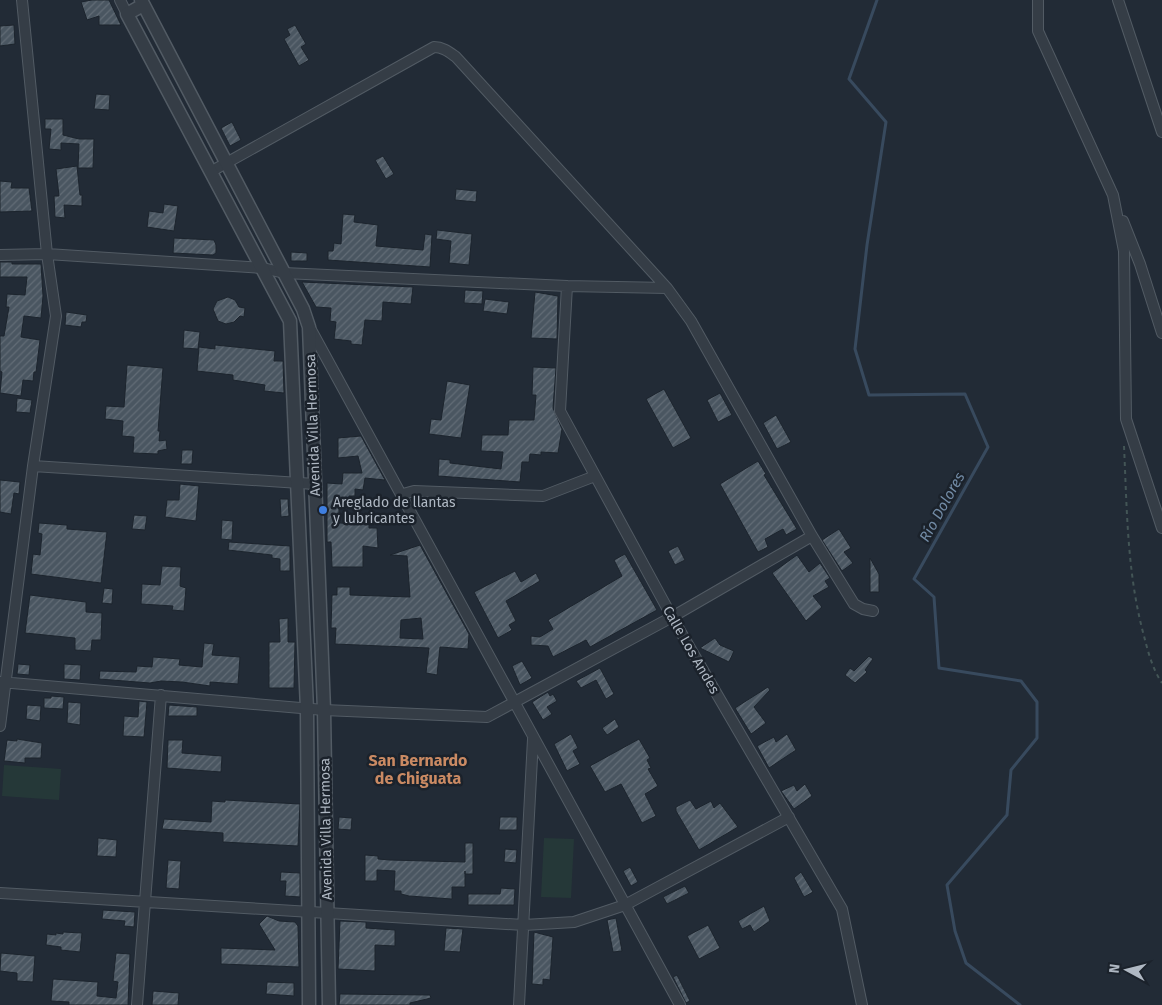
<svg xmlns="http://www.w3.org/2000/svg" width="1162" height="1005" viewBox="0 0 1162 1005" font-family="'Fira Sans',sans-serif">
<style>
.pitch{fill:#253838}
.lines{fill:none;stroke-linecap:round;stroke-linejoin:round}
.stream{stroke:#384a5e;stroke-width:3}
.building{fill:url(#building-hatch);stroke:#1c242d;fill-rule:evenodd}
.minor-casing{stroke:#525b64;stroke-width:12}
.tertiary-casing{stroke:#525b64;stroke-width:15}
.path{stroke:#435556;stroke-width:2;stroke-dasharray:4 4;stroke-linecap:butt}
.minor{stroke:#353d46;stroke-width:10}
.tertiary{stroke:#353d46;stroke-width:12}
.shop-dot{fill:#3f7fe0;stroke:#1b222b;stroke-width:2}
.labels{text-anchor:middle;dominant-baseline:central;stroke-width:5;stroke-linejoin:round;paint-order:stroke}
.street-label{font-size:14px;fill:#afb8c3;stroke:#1b222b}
.poi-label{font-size:14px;fill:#afb8c3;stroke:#1b222b;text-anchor:start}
.water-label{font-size:15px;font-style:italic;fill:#728ba5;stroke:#1b222b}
.quarter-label{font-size:16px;font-weight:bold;fill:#ca8a63;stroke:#1b222b}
</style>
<defs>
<pattern id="building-hatch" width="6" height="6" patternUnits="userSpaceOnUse" patternTransform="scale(1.25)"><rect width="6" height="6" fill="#4a5661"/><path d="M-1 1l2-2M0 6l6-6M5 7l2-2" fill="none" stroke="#626c76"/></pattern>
</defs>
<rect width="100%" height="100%" fill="#222b36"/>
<path class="pitch" d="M4,765L61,769L59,800L2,796Z
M544,838L574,839L571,898L541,897Z"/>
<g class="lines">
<path class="stream" d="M877,0L849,79L886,122L867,245L855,349L869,395L965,394L988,447L914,579L934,597L939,668L1021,681L1037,702V738L1011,770L1007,815L947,885L955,931L966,963L1020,1005"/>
</g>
<path class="building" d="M92,0H109L121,25H99V16L87,20L81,2Z
M14,25L15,44L0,46V26Z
M295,25L306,44L301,47L309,60L299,66L284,39L290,35L287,29Z
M96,94L110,95L109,110L94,109Z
M45,119H63V135L79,139H94L93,168H78L79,144L61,143V150L49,149L51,129H45Z
M232,122L241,140L230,146L221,128Z
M383,156L394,174L386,179L375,160Z
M77,166L80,195H82V206L64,205L65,218L55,217L54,196H59L56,169Z
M0,181L12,182L11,188H29L32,211L0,212Z
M456,189L477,191L476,202L455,200Z
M164,204L178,206L174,231L147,227L149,211L163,213Z
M343,214L355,215L354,222L378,225L376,246L423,250L425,234L432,235L430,267L328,260V251H333L334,243L341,244Z
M437,230L472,234L469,265L449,263L451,241L436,239Z
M174,238L214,240L216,245V253L213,255L173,253Z
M291,252L307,253V261H291Z
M0,262H12V264H41L43,296L41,318L24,316L21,337L40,340L36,372H34L33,381L23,380L21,396L0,393L2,372L0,371V336H4L9,307H6L7,294L25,295L27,277H0Z
M302,282L413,287L411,304L383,302L382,321L365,320L362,345L351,344V341L334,339L336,322L330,321L331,308L316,307Z
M465,290L483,291L482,304L464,303Z
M535,292L558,296L557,339L531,338Z
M228,297L235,300L239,307L245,308L244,317L240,316L234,322L226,324L218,321L213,309L217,301Z
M485,299L509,302L507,314L483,311Z
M66,312L87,315L86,322H82L81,327L65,325Z
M184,330L200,332L198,349L183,348Z
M215,345L275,351L274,361H283L284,393L264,391L265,385L233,380V375L197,371L199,347L215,349Z
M127,365L163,368L158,431H160L159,441L166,440L167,449L158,451V454L133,453L134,437L122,436L123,421L105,419L106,406L124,407Z
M533,367L556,368L553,408L562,429L558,453L541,452V455L530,454L529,462H522L520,482L438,476L439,459L450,460V463L501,469L503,452L481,451L482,435H508L509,420H534L536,395H532Z
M447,381L470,385L461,438L429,434L431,419L441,420Z
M664,389L691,438L673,448L646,399Z
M720,393L732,415L718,422L707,400Z
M17,398L32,400L30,413L16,412Z
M776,415L791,442L777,449L763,423Z
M361,436L385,480L365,478L363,490L355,489V496H349L348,505H339V523L369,524V528H377L378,548L363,546V567H332L331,542H327V483L342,484L343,473H362L358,456L338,458V438Z
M182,450H193L192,464H181Z
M758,461L766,474L764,475L797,529L786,535L783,529L765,539L768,547L758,552L720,484Z
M0,480L20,482L19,494L14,493L11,514L0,512Z
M180,484L199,486L196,521L165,517L167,500H179Z
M280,499H288L289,516L281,517Z
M134,515L147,516L145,530L132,529Z
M222,520L233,521L232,540L221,539Z
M39,523L67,525V529L107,532L101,583L31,574L33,554L40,555L42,534L38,533Z
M839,529L851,548L844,552L853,563L842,571L822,540Z
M229,542L290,546V571H280V559L272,558V555L228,550Z
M420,545L469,634L468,649L440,647L437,675L426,673L429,648L335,644L336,628H331L332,595H337V587H350V595L410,597L407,556L390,555ZM421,618L423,639L400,638L401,620Z
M678,546L685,560L675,565L668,551Z
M625,554L657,610L590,647L586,640L553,657L548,646L531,645V636L540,637L553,629L548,620L622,576L614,560Z
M797,555L809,572L820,563L830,578L825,581L829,587L813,596L822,607L806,621L772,573Z
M870,558L879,574V592H870Z
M162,566L181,567L180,586L186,588L184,611L172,610L173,606L141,604L142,584L160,585Z
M515,571L521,582L536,573L540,581L506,601L516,621L509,625L512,630L498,638L474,592Z
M104,588L113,589L112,604L102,603Z
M30,595L86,602V612L102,613L101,640H92L91,651L75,650V638L25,633Z
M288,618V642H295L294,688H269V642H280L279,619Z
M715,638L720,645L734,651L729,662L700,648Z
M204,643L214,644L212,655L240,657L238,684L210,682V686L182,682L161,681L150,683L99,679L100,671L136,672L137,666L152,667L153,657L180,659L179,665L202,667Z
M869,656L873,659L865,670L867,672L855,683L845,675L850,668L854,671Z
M522,661L532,678L520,685L512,666Z
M18,664L30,665L29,675L17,674Z
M64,664L81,665L80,680L64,679Z
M600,668L614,694L606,699L596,680L581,688L576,681Z
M768,687L770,690L754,707L766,723L751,734L735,708Z
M548,692L550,696L553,694L557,701L547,707L552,714L543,720L532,702Z
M51,696L64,697L63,709L44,708V698H51Z
M139,701L147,702L144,737L123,736L124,716L138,717Z
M68,702L81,703L80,725L67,723Z
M27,705L41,706L40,721L26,719Z
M169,705L197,707V716H168Z
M615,719L619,727L607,735L602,728Z
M571,734L578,748L573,751L580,764L567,771L554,744Z
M787,734L796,750L769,768L757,746L774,737L776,742Z
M17,739L42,743L41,758H25V763L4,761L7,740L17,741Z
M639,739L650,758L647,760L651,768L648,769L658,786L645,794L656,816L642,823L621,784L605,792L590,766Z
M168,740H183L182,753L222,756L221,772L167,768Z
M805,784L812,796L794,809L781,791L794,785L797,791Z
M225,800L300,804L298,846L223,842V833L162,829L164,819L211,822L212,801L225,802Z
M690,800L696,809L711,801L714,808L720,803L738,827L699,850L676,811V807Z
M339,817L352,818L351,830L338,829Z
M500,817H517V830H499Z
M98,838L117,840L116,857L97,856Z
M465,843H473V874H465V871V887H452V899L409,896L401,894V891H394L395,871L377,870V881H365V855L378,856V859L390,860L465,862Z
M505,849L517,850L516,863L504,862Z
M168,860L181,861L179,889L166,888Z
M630,867L638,882L631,886L623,871Z
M281,872L300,873V897L285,896L286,881H280Z
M801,872L813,892L804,897L794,878Z
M685,886L689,893L667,904L663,897Z
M501,888L515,889L514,905H468V894H500Z
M764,906L770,921L754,932L750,925L742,929L738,921Z
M103,910L135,912L134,927L124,926L125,921L102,919Z
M267,916L279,921L295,922L298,926L299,967L221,964V948L275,950L259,924Z
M616,918L622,951L613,952L607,920Z
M340,921L366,922V928L395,930V946L375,945V971L338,969Z
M708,925L720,948L699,959L687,936Z
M446,928L463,929L460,952L444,951Z
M63,932L82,933L80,952L61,950V947L46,945L47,934L56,935V933L63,934Z
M534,932L553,937L550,980L543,979V985L532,984Z
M1,953L35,956L33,982L17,981V973L0,971Z
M116,953L130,954L128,1005H69V1002L51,1001L53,979L98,982L97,996L116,998L118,982L113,981Z
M677,975L690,1001L686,1003L673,977Z
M267,982L294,983V996L266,994Z
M153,991L179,993L178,1005H152Z
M340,994L430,995L431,998L410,1003V1005H339Z"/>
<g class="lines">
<g class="minor-casing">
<path id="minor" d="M120,0L127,14
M1038,0V31L1113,195L1124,251L1126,419L1162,528
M1118,0L1162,132
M212,171L434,47C443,47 449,52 456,57L667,288L691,321L812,536L854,604L863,609L873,611
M1123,221L1140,264L1162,333
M0,255L47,254L263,268L284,273L567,286L667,288
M567,286L560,411L672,617L842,909L862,1005
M310,328L680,1005
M33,466L315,484
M403,494L414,491L543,496L595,476
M0,682L324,710L487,717L672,617L812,536
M0,726L33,466L56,316L47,254L22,0
M0,893L524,925L574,922L625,905L789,817
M137,1005L161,695
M519,1005L533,739"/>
</g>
<g class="tertiary-casing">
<path id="tertiary" d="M141,0L303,309L309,327L324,710L329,1005
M143,5L127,14L290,321L307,709L309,1005"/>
</g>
<path class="path" d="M1124,446C1127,510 1127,574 1144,636C1148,652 1153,670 1162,683"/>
<use href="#minor" class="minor"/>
<use href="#tertiary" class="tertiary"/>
</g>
<circle class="shop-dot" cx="323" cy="510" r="5"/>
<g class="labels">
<g class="street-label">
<text transform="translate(313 425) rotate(-92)">Avenida Villa Hermosa</text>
<text transform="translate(691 650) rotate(60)">Calle Los Andes</text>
<text transform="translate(326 829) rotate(-91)">Avenida Villa Hermosa</text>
</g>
<g class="poi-label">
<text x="333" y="502">Areglado de llantas<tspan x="333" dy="16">y lubricantes</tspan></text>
</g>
<g class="water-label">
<text transform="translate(942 507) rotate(-61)">Río Dolores</text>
</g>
<g class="quarter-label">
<text x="418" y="760">San Bernardo<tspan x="418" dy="18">de Chiguata</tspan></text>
</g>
</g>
<g transform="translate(1127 970) rotate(277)" stroke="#1b222b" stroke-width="4" paint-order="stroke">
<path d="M0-4L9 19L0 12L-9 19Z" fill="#afb8c3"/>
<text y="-8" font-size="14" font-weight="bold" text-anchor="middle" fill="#afb8c3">N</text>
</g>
</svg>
